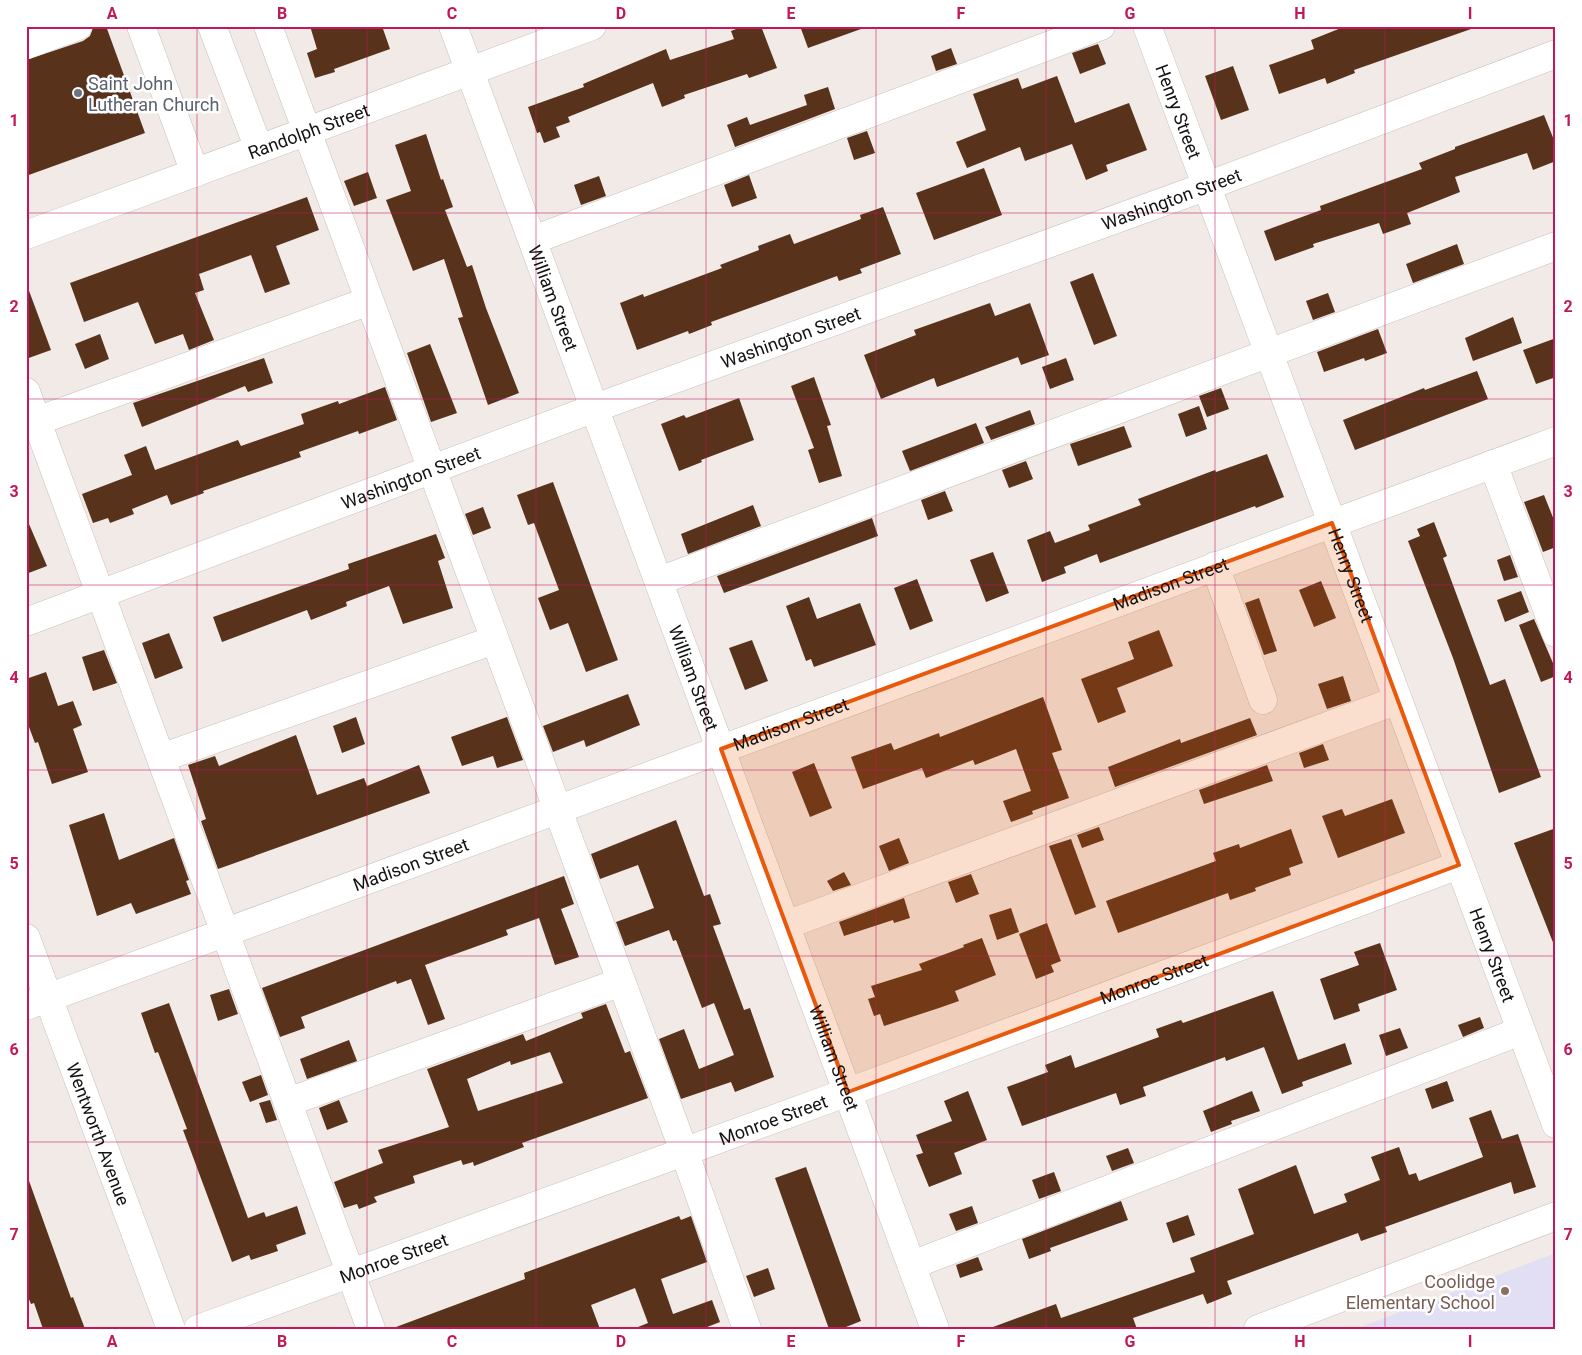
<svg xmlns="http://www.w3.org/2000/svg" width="1582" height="1355" viewBox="0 0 1582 1355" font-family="Roboto,sans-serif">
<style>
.education{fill:#e2dff5}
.building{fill:#58321b;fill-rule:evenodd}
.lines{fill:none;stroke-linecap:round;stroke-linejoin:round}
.minor-casing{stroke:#c7c1be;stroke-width:29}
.minor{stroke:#fff;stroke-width:28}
.marked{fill:#e8590c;fill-opacity:0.2;stroke:#e8590c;stroke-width:4;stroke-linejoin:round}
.grid{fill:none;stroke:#c2185b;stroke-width:1;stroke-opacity:0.55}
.worship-dot{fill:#6b7280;stroke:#fff;stroke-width:2}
.education-dot{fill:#8d6e63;stroke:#fff;stroke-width:2}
.labels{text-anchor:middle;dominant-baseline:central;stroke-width:5;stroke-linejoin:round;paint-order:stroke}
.worship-label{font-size:18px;fill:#5b616d;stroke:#fff;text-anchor:start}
.street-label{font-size:18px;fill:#151312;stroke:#fff}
.education-label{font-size:18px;fill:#785e54;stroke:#fff;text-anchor:end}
.neatline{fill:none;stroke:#c2185b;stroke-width:2}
.grid-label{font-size:16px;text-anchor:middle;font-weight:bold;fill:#c2185b}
</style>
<rect width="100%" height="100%" fill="#f1eae7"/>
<path class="education" d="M1556,1253V1329H1355Z"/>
<path class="building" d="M99,26H106L145,133L26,176V60L83,41L90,36L93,28Z
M310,26H382L390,49L334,69L335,72L315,78L307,53L317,49Z
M744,26H761L777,68L749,78L747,74L684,95L685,98L662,107L653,83L568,117L570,122L556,127L560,137L544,143L540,132L537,133L528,107L584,87L583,84L666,49L670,60L734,39L731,31Z
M800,26H860L861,29L808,48Z
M1346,26H1474V28L1354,70L1355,73L1327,84L1325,78L1279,94L1269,65L1314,49L1311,40Z
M1098,44L1106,64L1080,74L1072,53Z
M951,48L957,64L936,71L931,56Z
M1233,66L1249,110L1221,120L1205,76Z
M1057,76L1075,123L1129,103L1147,150L1106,165L1108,171L1086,180L1072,144L1025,161L1020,147L967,168L956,142L986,130L973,94L1018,78L1022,89Z
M828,87L835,109L735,147L727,125L747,117L750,125L807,105L804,95Z
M1544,115L1556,145V161L1533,170L1527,153L1455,177L1460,192L1407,213L1411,224L1383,234L1379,223L1313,244L1314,247L1275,261L1264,231L1321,210L1320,206L1422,169L1419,163L1455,149V147Z
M867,131L875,153L854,160L847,138Z
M426,134L441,180L443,179L453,207L445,210L467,267L472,265L486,308L519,393L488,405L458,318L463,317L444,259L413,271L386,200L411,191L395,145Z
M984,168L1002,215L934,240L916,193Z
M368,172L377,198L354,206L344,181Z
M749,175L757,198L732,207L724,185Z
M599,176L606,196L581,205L574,185Z
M307,197L319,230L276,246L290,284L265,293L251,255L199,274L204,290L195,293L214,340L189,350L183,334L155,344L138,302L84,322L70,283Z
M883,207L901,254L860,269L862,273L839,281L837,276L711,322L712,325L689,334L688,331L637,350L620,303L643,294L644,297L722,268L720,265L759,250L758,246L790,234L794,244L861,219L860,215Z
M1457,244L1464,264L1413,283L1406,264Z
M1093,273L1117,336L1094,345L1070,282Z
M26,288H28L51,350L26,359Z
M1328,293L1335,312L1313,320L1306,301Z
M990,303L995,316L1030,303L1049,355L1021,365L1018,357L937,387L934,378L881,399L864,355L916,335L914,330Z
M1513,317L1522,343L1473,361L1465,338Z
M1378,329L1387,353L1365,361L1364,358L1324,372L1317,352Z
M100,334L109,359L85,369L75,344Z
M1556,338V377L1536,384L1523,350Z
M430,344L457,413L431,422L407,353Z
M264,358L273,383L248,392L245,386L142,427L133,403Z
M1066,358L1074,380L1050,389L1042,367Z
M1477,371L1488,399L1355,450L1343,420L1424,388L1425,390Z
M814,377L831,425L827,426L842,476L819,483L808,450L814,448L791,386Z
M385,387L397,420L359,434L358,431L299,452L301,457L203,491L204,493L171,505L167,495L132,509L134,514L110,523L108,518L93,523L82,494L132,475L124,455L146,446L155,470L238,440L241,446L304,424L301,414L338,401L339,404Z
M1221,388L1229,409L1207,417L1199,396Z
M739,398L754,440L701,460L702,462L679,471L661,424L684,415L686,418Z
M1199,406L1207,429L1186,437L1178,414Z
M1030,410L1035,424L991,440L985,427Z
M976,423L984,443L910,471L902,451Z
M1124,426L1132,447L1078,466L1070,444Z
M1267,454L1284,497L1256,508L1255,506L1100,563L1097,554L1064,567L1066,573L1042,582L1027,540L1050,531L1055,543L1090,530L1088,525L1141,505L1138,499L1215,470L1216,472Z
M1026,461L1033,479L1009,488L1002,470Z
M553,482L618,660L586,672L568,623L550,630L538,598L559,590L534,523L528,525L517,495Z
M945,491L953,511L928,520L921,500Z
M1544,495L1556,525V547L1543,552L1524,502Z
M753,505L761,526L688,554L681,534Z
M483,507L491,528L473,535L465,514Z
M26,517L47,566L26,574Z
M872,518L878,536L724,593L717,576Z
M1434,522L1447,556L1443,558L1490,685L1505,679L1541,777L1499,793L1453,658L1408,541L1420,536L1417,529Z
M436,534L445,558L438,561L453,608L403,624L389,586L346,602L347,606L311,620L307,610L222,642L213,617L349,569L348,564Z
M993,552L1009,593L986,602L970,560Z
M1510,555L1518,577L1504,581L1497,560Z
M917,579L933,621L910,630L894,588Z
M1321,581L1336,618L1314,627L1299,590Z
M1521,591L1529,612L1505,622L1497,600Z
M809,597L817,619L860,603L876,645L814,667L811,659L806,661L786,606Z
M1259,598L1277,651L1264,655L1245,603Z
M1534,619L1556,670V676L1541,682L1519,625Z
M1159,630L1173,666L1117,688L1126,712L1098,723L1081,679L1134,659L1128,642Z
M169,633L183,668L155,679L142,643Z
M752,640L768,681L745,690L729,648Z
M104,650L117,683L93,691L82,657Z
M46,672L58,706L73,701L82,725L73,729L88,772L52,784L38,742L35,743L26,719V679Z
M1343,676L1351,701L1327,709L1318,684Z
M628,694L640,725L586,747L584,740L553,752L543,726Z
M1043,697L1062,750L1052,753L1069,798L1032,811L1033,814L1011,822L1003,801L1031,791L1016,749L975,765L973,760L926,778L922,768L863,789L851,757L891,743L894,750L939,733L940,737Z
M356,717L365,744L342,753L333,726Z
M507,717L523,760L497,768L493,756L462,766L451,737Z
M1250,718L1257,735L1115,787L1108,767L1180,739L1181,743Z
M296,735L317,795L364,778L367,786L419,765L430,793L218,869L201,821L206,819L188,765L215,756L219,766Z
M1323,744L1329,760L1304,768L1299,753Z
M814,763L832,808L810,817L792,772Z
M1267,765L1273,781L1204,804L1199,790Z
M1392,799L1405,833L1338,858L1322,816L1342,809L1345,816Z
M104,813L119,860L174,838L189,880L186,881L191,894L136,914L131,903L97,916L69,825Z
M676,820L704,896L710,894L721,924L713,926L744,1010L750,1008L774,1077L735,1092L731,1082L681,1099L659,1039L684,1029L699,1069L734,1055L714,1003L702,1008L676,940L673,941L669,930L625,946L616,922L654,908L638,865L600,879L591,854Z
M1099,827L1104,840L1082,848L1077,835Z
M1556,828V945H1554L1514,843Z
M1291,829L1303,863L1289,868L1291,875L1255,888L1256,891L1230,900L1228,893L1118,933L1106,901L1216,861L1213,853L1239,844L1240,848Z
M899,838L909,863L889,871L879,846Z
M1071,839L1096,907L1075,915L1049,846Z
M844,872L851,885L833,891L827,881Z
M971,874L979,894L956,903L948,882Z
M564,876L574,904L561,909L579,957L555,965L539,918L506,930L508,935L425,965L445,1019L428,1025L411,979L397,984L396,981L301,1017L305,1028L280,1037L262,988Z
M904,898L910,918L894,923L893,920L844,936L839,922Z
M1011,908L1019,932L997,940L989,915Z
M1047,923L1061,961L1051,965L1054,972L1036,979L1019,934Z
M982,938L996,975L955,991L959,1001L939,1008L884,1026L880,1014L874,1016L868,999L875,997L871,986L922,970L919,964L964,947L963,945Z
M1380,943L1397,990L1358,1004L1360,1011L1334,1020L1320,979L1359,965L1354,952Z
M229,989L238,1014L218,1021L210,995Z
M1273,991L1298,1060L1345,1043L1352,1064L1302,1082L1303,1086L1282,1094L1264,1047L1226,1061L1225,1057L1143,1087L1146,1096L1120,1105L1116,1093L1022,1126L1007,1087L1048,1072L1045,1065L1071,1055L1075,1068L1159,1037L1156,1029L1181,1020L1183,1023Z
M169,1003L248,1218L264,1212L266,1217L297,1206L306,1234L276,1245L278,1251L251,1260L249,1255L232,1262L183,1130L187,1129L158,1052L155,1053L141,1013Z
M606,1004L625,1053L630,1051L648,1098L522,1143L524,1147L474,1166L473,1162L463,1165L461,1160L413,1176L415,1183L374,1197L377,1202L359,1209L357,1204L344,1208L334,1182L383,1163L378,1150L449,1127L427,1069L523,1034L526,1041L583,1018L581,1013ZM550,1052L563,1083L478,1111L467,1079L510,1061L511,1065Z
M1480,1017L1484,1028L1463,1037L1458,1025Z
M1400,1028L1408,1048L1386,1056L1379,1035Z
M349,1040L357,1061L307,1079L300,1059Z
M261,1075L268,1095L250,1102L242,1082Z
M1447,1081L1454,1101L1432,1109L1425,1089Z
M968,1091L987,1140L954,1153L962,1174L929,1187L916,1155L923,1153L916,1135L952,1121L944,1101Z
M1252,1091L1260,1111L1231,1121L1232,1124L1211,1132L1203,1111Z
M270,1100L277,1120L266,1123L259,1103Z
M339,1100L348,1122L327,1130L319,1108Z
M1491,1110L1502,1139L1518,1134L1536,1187L1514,1194L1511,1182L1385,1227L1387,1232L1361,1241L1358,1233L1227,1281L1232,1294L1207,1304L1203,1294L1133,1318L1137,1329H993V1327L1056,1304L1061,1318L1195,1272L1190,1258L1254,1234L1238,1189L1296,1165L1314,1214L1347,1202L1344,1194L1380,1180L1371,1157L1399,1147L1409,1175L1416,1173L1419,1181L1483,1157L1469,1118Z
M1128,1148L1134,1163L1112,1171L1106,1156Z
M806,1167L861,1321L841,1329H829L775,1178Z
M1054,1172L1061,1191L1039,1199L1032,1180Z
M26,1178H28L71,1298L73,1297L85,1329H43L34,1303L31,1304L26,1292Z
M1121,1201L1128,1220L1050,1248L1051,1251L1029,1259L1022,1239Z
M972,1206L978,1223L956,1231L949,1214Z
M1188,1215L1195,1235L1173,1243L1166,1223Z
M679,1216L681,1220L691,1216L707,1262L661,1279L673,1314L712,1300L720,1322L702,1329H639L638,1327L648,1323L635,1288L591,1305L600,1329H396V1327L525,1279L524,1273Z
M978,1257L983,1270L960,1278L956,1265Z
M768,1268L775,1289L754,1297L746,1276Z"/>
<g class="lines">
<g class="minor-casing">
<g id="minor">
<path d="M141,26L195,173"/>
<path d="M212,26L259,149"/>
<path d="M268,26L684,1151L747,1329"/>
<path id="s1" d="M453,26L935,1329"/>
<path id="s2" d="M1147,26L1556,1124"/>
<path d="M26,45L78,26"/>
<path id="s3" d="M26,235L592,26"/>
<path d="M533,240L1101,26"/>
<path d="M26,392L371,1329"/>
<path d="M37,421L369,301"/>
<path d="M1493,464L1556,633"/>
<path d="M1215,566L1263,700"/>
<path d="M659,581L1556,246"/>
<path id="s4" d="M26,622L595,408L1207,186L1556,54"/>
<path d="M161,758L494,640"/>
<path d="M786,925L1398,700"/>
<path id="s5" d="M26,938L171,1329"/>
<path id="s6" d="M26,1006L1556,441"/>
<path d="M288,1102L621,982"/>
<path d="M912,1265L1521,1031"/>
<path id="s7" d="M198,1329L848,1092L1459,865"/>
<path d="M1258,1329L1556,1216"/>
</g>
</g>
<use href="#minor" class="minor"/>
</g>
<path class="marked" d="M1332,523L1459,865L848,1092L721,749Z"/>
<path class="grid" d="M197,26V1329M367,26V1329M536,26V1329M706,26V1329M876,26V1329M1046,26V1329M1215,26V1329M1385,26V1329M26,213H1556M26,399H1556M26,585H1556M26,770H1556M26,956H1556M26,1142H1556"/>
<circle class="worship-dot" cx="78" cy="93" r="5"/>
<circle class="education-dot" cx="1505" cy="1291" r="5"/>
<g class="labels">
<g class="worship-label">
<text x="88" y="83">Saint John<tspan x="88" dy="21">Lutheran Church</tspan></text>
</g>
<g class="street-label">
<text stroke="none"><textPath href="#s2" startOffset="91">Henry Street</textPath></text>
<text stroke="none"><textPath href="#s3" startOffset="301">Randolph Street</textPath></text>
<text stroke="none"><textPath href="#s4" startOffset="1221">Washington Street</textPath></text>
<text stroke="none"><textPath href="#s1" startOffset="290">William Street</textPath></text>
<text stroke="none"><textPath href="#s4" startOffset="816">Washington Street</textPath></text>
<text stroke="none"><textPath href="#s4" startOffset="411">Washington Street</textPath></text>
<text stroke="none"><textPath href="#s2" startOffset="586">Henry Street</textPath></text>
<text stroke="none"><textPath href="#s6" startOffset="1220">Madison Street</textPath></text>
<text stroke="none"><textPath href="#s1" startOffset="695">William Street</textPath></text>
<text stroke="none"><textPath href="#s6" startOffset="815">Madison Street</textPath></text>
<text stroke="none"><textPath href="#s6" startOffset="410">Madison Street</textPath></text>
<text stroke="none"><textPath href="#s2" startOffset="991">Henry Street</textPath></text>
<text stroke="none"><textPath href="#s7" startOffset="1018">Monroe Street</textPath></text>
<text stroke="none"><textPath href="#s1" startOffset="1100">William Street</textPath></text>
<text stroke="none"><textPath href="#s7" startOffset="612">Monroe Street</textPath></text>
<text stroke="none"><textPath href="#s5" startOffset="209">Wentworth Avenue</textPath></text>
<text stroke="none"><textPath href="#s7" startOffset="208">Monroe Street</textPath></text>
</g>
<g class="education-label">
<text x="1495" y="1281">Coolidge<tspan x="1495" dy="21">Elementary School</tspan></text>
</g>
</g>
<rect width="1582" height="1355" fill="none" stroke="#ffffff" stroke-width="55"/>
<rect x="28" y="28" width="1526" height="1300" class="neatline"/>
<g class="grid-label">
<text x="112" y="19">A</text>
<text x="282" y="19">B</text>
<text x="452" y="19">C</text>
<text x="621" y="19">D</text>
<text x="791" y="19">E</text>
<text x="961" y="19">F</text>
<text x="1130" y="19">G</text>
<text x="1300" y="19">H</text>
<text x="1470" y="19">I</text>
<text x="14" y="126">1</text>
<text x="1568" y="126">1</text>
<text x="14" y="312">2</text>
<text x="1568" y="312">2</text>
<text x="14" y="497">3</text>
<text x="1568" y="497">3</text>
<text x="14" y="683">4</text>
<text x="1568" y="683">4</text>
<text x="14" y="869">5</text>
<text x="1568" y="869">5</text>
<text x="14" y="1055">6</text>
<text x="1568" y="1055">6</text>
<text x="14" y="1240">7</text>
<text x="1568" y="1240">7</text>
<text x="112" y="1347">A</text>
<text x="282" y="1347">B</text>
<text x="452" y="1347">C</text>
<text x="621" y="1347">D</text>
<text x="791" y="1347">E</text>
<text x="961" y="1347">F</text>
<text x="1130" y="1347">G</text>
<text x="1300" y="1347">H</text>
<text x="1470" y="1347">I</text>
</g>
</svg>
